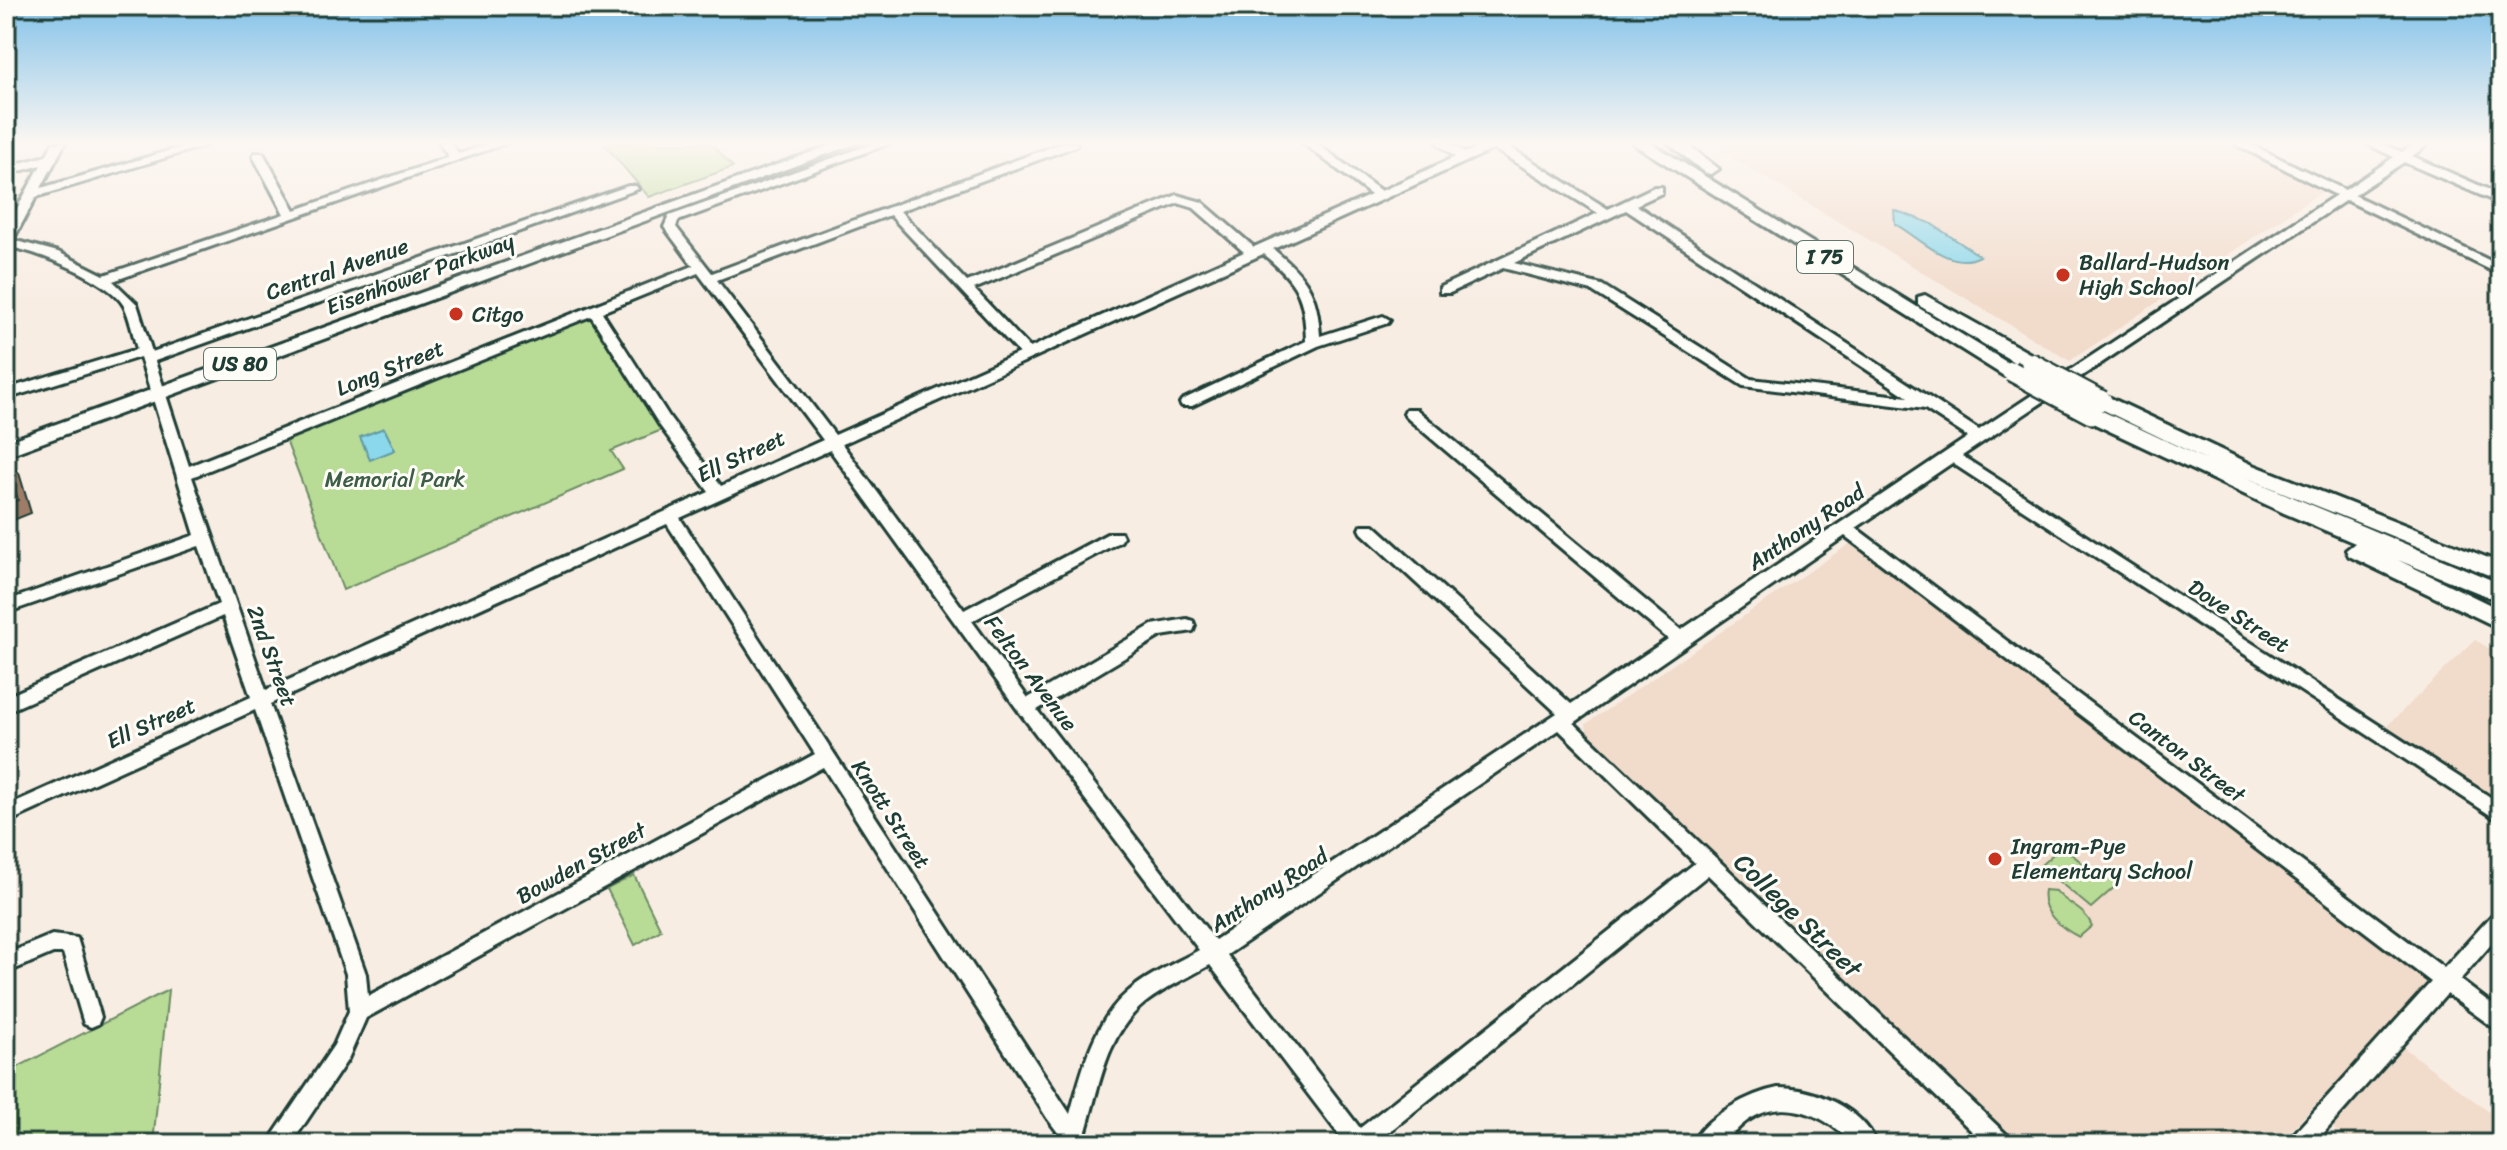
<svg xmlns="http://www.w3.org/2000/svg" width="2507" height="1150" viewBox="0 0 2507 1150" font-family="Sriracha,sans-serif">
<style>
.built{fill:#f1dbcb}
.green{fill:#b8db96;stroke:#6c8c65;stroke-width:2}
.water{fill:#8bd7eb;stroke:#6099a2;stroke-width:2}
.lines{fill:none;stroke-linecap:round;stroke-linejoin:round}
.minor-casing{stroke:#1f3d34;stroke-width:6}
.major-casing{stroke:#1f3d34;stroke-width:6}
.highway-casing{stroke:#1f3d34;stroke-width:6}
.minor{fill:#fdfcf7;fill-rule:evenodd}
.major{fill:#fdfcf7;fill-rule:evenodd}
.highway{fill:#fdfcf7;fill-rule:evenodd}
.highway-bridge-casing{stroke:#1f3d34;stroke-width:24;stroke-linecap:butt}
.highway-bridge{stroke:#fdfcf7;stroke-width:19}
.shaded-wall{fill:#9e7b68;stroke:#1f3d34;stroke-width:2}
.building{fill:#e2b094;stroke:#1f3d34;stroke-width:2}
.poi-dot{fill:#c8321e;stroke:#fdfcf7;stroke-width:3}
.labels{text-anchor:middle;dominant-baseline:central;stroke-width:6;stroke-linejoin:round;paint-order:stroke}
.shield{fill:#fdfcf7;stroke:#62766e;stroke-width:2}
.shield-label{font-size:20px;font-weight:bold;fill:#1f3d34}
.poi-label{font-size:22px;fill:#1f3d34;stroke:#fdfcf7;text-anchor:start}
.street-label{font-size:22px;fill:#1f3d34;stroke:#fdfcf7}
.park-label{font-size:22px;fill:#3e5d48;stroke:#fdfcf7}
.near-street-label{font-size:26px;fill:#1f3d34;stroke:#fdfcf7}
</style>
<rect width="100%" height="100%" fill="#f8ede3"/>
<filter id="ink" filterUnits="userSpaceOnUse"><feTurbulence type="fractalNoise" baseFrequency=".0125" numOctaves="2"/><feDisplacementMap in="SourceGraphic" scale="16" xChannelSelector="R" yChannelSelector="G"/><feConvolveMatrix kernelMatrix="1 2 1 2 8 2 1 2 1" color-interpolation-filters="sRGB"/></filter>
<g filter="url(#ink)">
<path class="built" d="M1708,143H2227L2324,190L2070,361Z
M1851,543L1858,544L2422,975L2426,983L2423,991L2278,1144H2017L1588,734L1586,724Z
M2475,640L2501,655V807L2385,728Z
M2403,1047L2501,1121V1144H2352L2332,1127Z"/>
<path class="green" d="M603,143H711L733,167L649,197Z
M597,313L669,427L611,451L623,469L343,590L284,435Z
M2062,846L2093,872L2099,868L2118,884L2091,908L2040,866Z
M634,875L661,930L635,945L607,889Z
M2044,890L2056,891C2067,905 2085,908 2092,926L2079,937C2061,928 2040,912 2044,890Z
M168,990L153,1144H6V1073Z"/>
<path class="water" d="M1894,210L1930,223L1980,256C1950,272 1919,237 1895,224Z
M384,428L395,450L370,460L360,437Z"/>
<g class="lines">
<g class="minor-casing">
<path id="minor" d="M53,143H65L41,188L196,143H214L36,197L13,240L58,252L104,275L284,214L253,156L255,153H263L295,210L449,157L439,143H451L459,154L491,143H507L113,281L137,304L152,352L628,186H636L638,189L155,361L189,466L693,266L664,227L669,216L875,143H891L678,221L676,227L712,273L1062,143H1078L1076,146L900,211L967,282L1177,195L1202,202L1254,247L1371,195L1303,143H1316L1381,191L1455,157L1437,143H1450L1465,153L1488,143H1503L1608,209L1654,187H1662V193L1636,205L1979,430L2336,195L2233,143H2248L2345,190L2394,157L2365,143H2380L2402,152L2417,143H2430L2412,156L2501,195V204L2404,162L2354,195L2501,266V275L2346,200L1962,456L2501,804V822L1952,463L1856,528L2444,968L2494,913L2501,910V933L2460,980L2501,1011V1033L2447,994L2314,1144H2289L2292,1136L2431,982L1845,536L1574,723L2008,1136L2011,1144H1985L1708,875L1374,1144H1346L1210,965C1189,977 1164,988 1145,1003C1103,1036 1098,1097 1082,1144H1060L1062,1138L1047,1118L823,767L366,1018L348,1059L291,1144H267L334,1045L349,1011L346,974L255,710L6,823V806L251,697L223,616L6,712V697L219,604L199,546L6,613V601L195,535L140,357L6,399V389L137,349C133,335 130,318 124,306C110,280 34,249 6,247V228L41,165L6,175V167L46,156ZM1494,149L1598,213L1440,287V293H1450L1503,268L1592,291L1743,386L1925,409L1968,437L1681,630L1416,409H1406L1404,413L1406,417L1668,639L1571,704L1374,525H1362L1360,529L1362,533L1557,713L1215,940L1037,710L1161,636L1193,631L1195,626L1193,621L1187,619L1152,625L1028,698L972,621L1121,541L1123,537L1121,533H1109L964,610L842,444L1263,254C1297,282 1305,296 1306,341L1182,400L1180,403L1182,406H1192L1318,346L1388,323L1390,320L1383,316L1320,336C1318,292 1306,276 1273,249ZM1178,203L1194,208L1244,252L1030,348L974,289ZM1626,210L1908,397L1751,379L1602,285L1514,263ZM890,215L1019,353L835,435L717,280ZM698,273L823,440L721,486L670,418L602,312ZM591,316L660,426L709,492L266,690L192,477ZM830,450L1020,713L1199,950C1176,963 1149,974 1129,991C1093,1021 1082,1071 1070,1114L680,518ZM667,524L815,754L368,996L366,974L270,704ZM1559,730L1695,863L1360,1128L1227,955Z
M52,935L77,938L101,1017L98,1024L91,1027L84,1024L63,953H53L6,973V954Z
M1778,1088C1815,1088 1862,1108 1877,1144H1852C1826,1114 1783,1096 1747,1121C1738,1127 1727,1142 1717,1144C1710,1146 1700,1144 1692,1144C1703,1117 1751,1093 1778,1088Z"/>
</g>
<g class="major-casing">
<path id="major" d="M837,143H857L6,456V442Z"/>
</g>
<g class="highway-casing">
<path id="highway" d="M1632,143H1651L2021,371L2018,376H2004Z
M1668,143H1686L1719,169L1711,174L1705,173Z
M1925,295L2038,358L2041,363L2031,369L2024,368L1918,305V297Z
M2102,394L2251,464L2501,563V580L2245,477L2501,584V602L2398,560L2501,610V629L2349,556L2346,550L2355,543L2284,513L2084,419L2081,414L2084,409H2098L2209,461L2095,406L2092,401L2095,396Z"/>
</g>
<use href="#minor" class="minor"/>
<use href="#major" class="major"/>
<use href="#highway" class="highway"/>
<g class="highway-bridge-casing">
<path id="highway-bridge" d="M2031,363L2102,401
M2011,371L2091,414"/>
</g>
<use href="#highway-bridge" class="highway-bridge"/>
</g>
<path class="shaded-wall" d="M7,460L19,473L31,513L6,523Z"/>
<path class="building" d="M6,460L18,500L6,505Z"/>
</g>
<linearGradient id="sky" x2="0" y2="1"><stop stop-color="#83c2e9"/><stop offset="0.47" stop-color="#fcf7f2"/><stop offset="1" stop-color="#fcf7f2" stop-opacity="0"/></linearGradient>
<rect width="2507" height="304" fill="url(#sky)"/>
<g class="poi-dot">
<circle cx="2063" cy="275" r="8"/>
<circle cx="456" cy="314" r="8"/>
<circle cx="1995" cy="859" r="8"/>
</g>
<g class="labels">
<g class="shield">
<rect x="1797" y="241" width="56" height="32" rx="6"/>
<rect x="204" y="348" width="72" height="32" rx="6"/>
</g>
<g class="shield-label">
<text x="1825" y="257">I 75</text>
<text x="240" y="364">US 80</text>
</g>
<g class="poi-label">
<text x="2079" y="262">Ballard-Hudson<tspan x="2079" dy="25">High School</tspan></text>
<text x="472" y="314">Citgo</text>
<text x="2011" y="846">Ingram-Pye<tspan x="2011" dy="25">Elementary School</tspan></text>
</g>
<g class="street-label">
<text transform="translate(337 269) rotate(-19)">Central Avenue</text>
<text transform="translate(420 274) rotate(-20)">Eisenhower Parkway</text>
<text transform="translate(390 368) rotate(-22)">Long Street</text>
<text transform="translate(741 456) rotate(-25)">Ell Street</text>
<text transform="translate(1806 527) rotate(-34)">Anthony Road</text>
<text transform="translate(2239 616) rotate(33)">Dove Street</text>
<text transform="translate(272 656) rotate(70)">2nd Street</text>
<text transform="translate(1031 673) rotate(53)">Felton Avenue</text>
<text transform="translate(151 723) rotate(-24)">Ell Street</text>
<text transform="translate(2187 756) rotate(37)">Canton Street</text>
<text transform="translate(891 814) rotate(57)">Knott Street</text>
<text transform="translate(581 863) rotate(-29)">Bowden Street</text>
<text transform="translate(1269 890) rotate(-33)">Anthony Road</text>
</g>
<g class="park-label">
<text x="395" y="479">Memorial Park</text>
</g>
<g class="near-street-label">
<text transform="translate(1798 915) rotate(44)">College Street</text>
</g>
</g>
<rect width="2507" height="1150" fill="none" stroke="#fdfcf7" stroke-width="32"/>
<rect x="16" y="16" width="2475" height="1118" fill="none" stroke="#1f3d34" stroke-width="3" filter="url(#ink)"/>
</svg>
